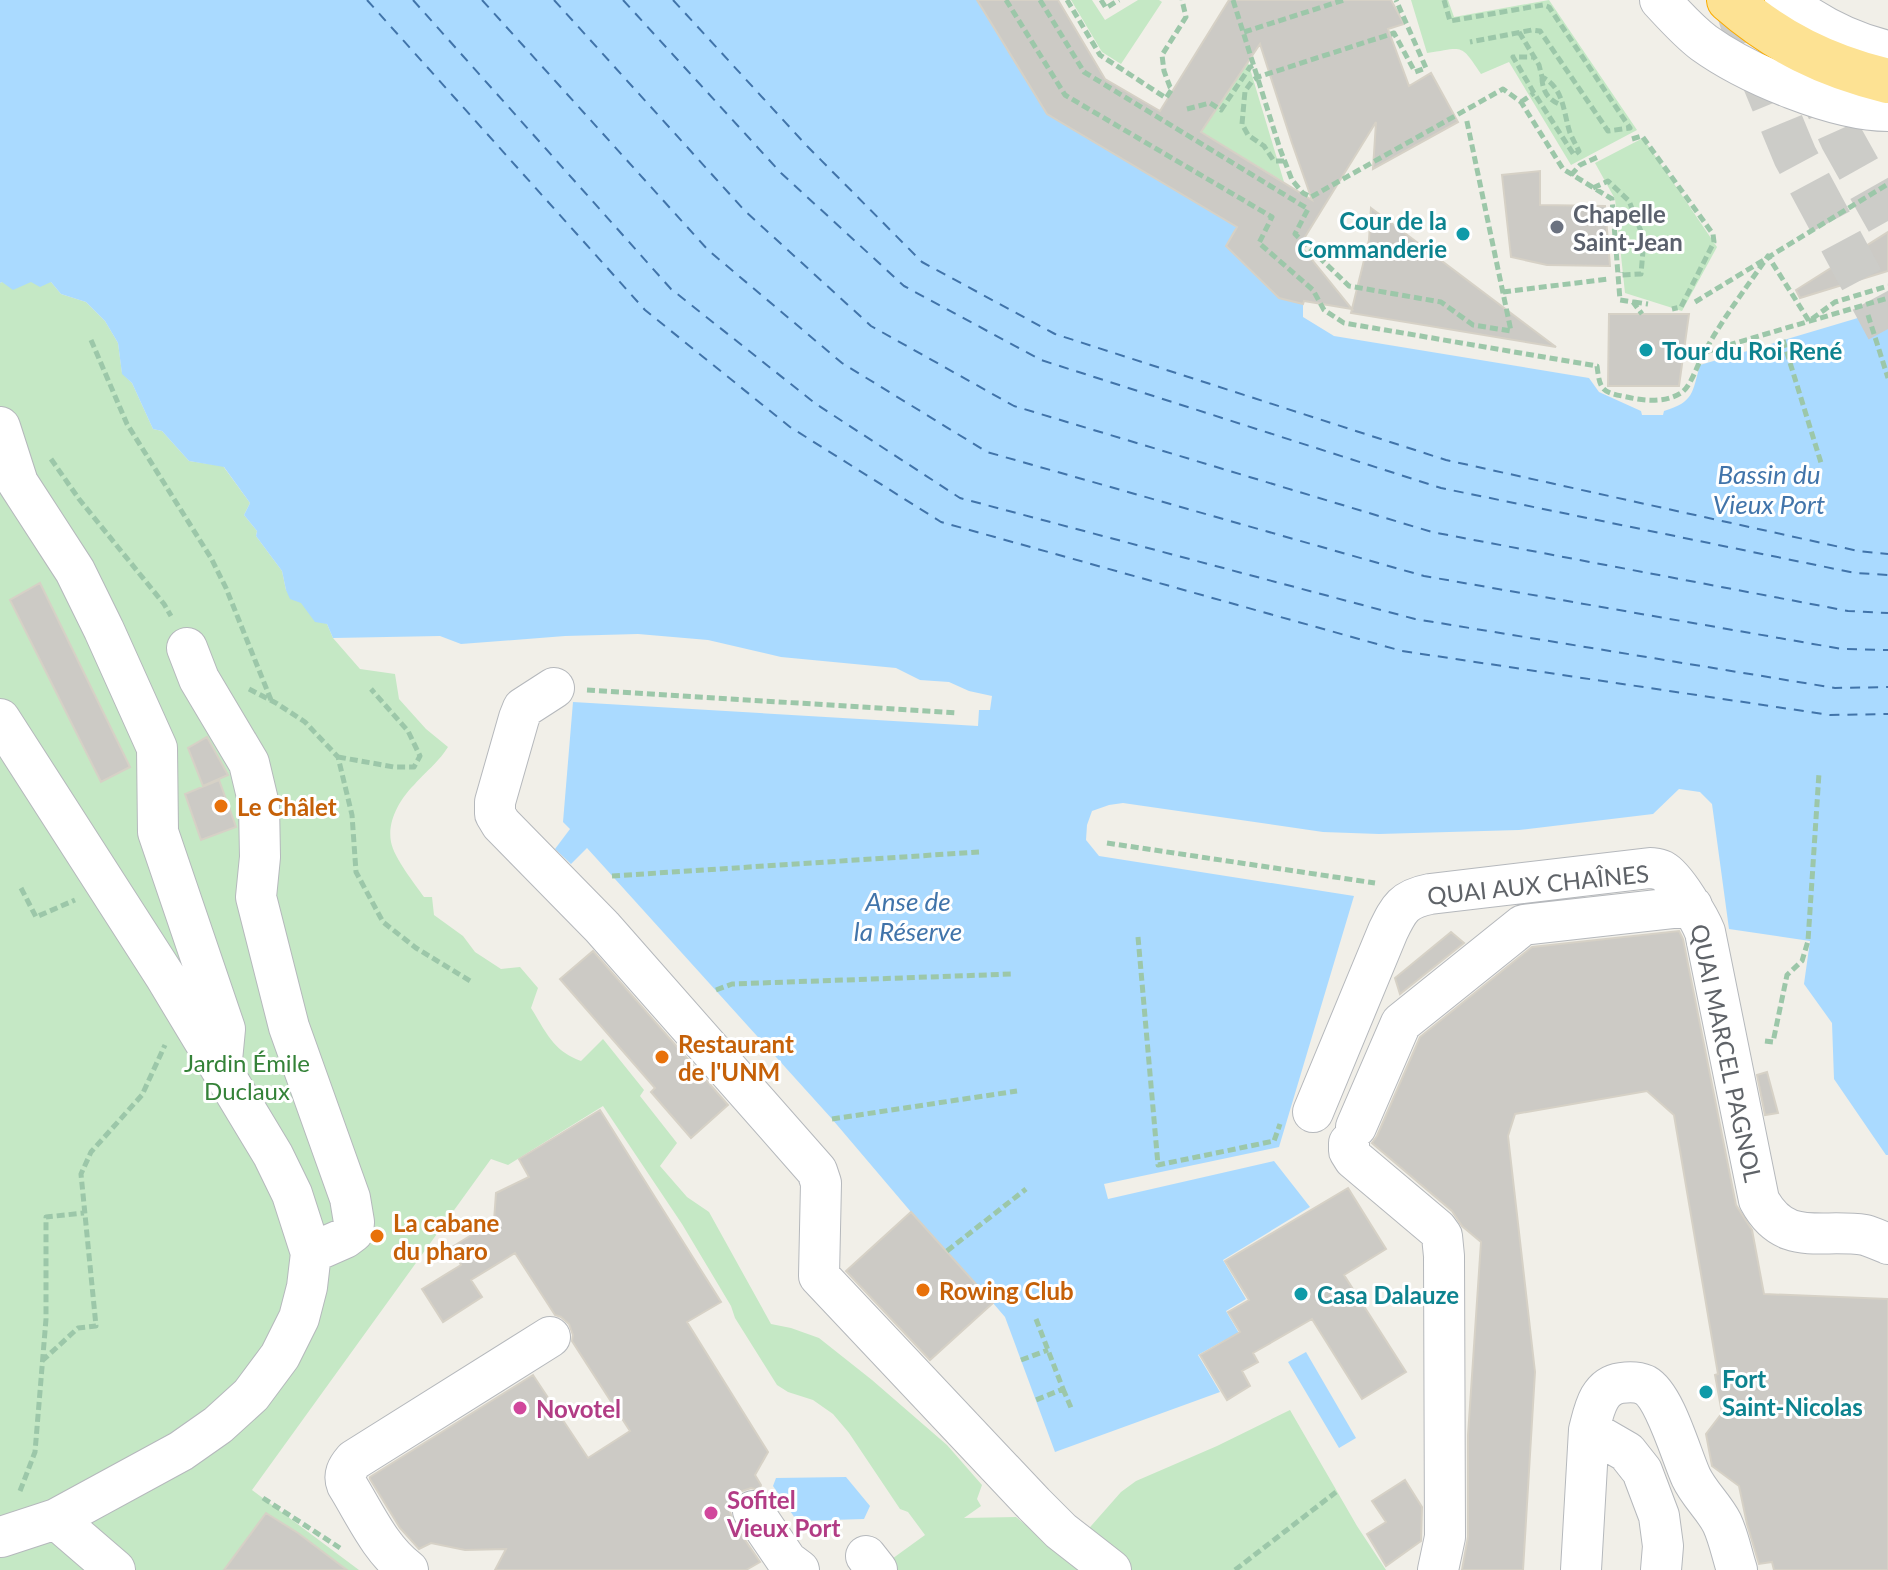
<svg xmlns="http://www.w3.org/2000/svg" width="1888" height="1570" viewBox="0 0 1888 1570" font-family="Lato,sans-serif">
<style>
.green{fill:#c5e8c5}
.water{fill:#aadaff}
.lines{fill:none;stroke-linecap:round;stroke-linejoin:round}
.ferry{stroke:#4174aa;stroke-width:2;stroke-dasharray:10 8;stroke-linecap:butt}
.building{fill:#cccac5;stroke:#d6d1c6;stroke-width:2;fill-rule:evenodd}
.highway-tunnel{stroke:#ccccc8;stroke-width:44;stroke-dasharray:44 22;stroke-linecap:butt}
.minor-casing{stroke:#b5b8bc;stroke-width:42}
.highway-casing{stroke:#f9ab00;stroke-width:46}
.path{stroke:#9cc7a9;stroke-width:5;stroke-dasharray:8 4;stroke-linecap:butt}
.minor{stroke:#fff;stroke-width:40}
.highway{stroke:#fde293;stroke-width:44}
.worship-dot{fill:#6b7280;stroke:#fff;stroke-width:3}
.culture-dot{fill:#0f9aa8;stroke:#fff;stroke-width:3}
.food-dot{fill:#e8710a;stroke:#fff;stroke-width:3}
.hotel-dot{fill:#d1479c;stroke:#fff;stroke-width:3}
.labels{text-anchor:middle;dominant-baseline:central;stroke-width:6;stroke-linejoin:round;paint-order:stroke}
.worship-label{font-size:24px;font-weight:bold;fill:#5b616d;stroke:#fff;text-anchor:start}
.culture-label{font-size:24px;font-weight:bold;fill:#0d838f;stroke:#fff;text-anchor:start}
.food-label{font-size:24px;font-weight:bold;fill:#c56008;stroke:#fff;text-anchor:start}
.street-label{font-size:24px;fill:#5f6368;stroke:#fff}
.park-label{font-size:24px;fill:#348238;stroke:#fff}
.hotel-label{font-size:24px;font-weight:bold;fill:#b23c85;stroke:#fff;text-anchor:start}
.water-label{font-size:26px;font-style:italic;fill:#4174aa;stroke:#fff}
</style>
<rect width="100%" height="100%" fill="#f1efe8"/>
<path class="green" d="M1071,0H1092L1105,20L1138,0H1159L1162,2L1121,64L1102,52Z
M1411,0H1448L1454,17L1549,0L1637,130L1571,165L1509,62L1481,74C1460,42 1463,48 1427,53Z
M1248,62L1284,182L1201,132Z
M1643,138L1717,247L1682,311L1625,293L1615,199L1595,163Z
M2,282H51L61,294L86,302L105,321L118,343L122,373L132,383L153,429L162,431L189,461L223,466L250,503L244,515L257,531L256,536L282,571L286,590L327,624L333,638L360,669L395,674L399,699L426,729L448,747C437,764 427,770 414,785C400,799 387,821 391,842C394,858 415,884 424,897H432L434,915L463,936L475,952L501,969L520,967L538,988L531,1008C546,1032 553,1051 581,1061L603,1039L644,1090L640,1096L677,1143L660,1166L687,1197L709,1212L771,1324L791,1328L819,1338L872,1380L947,1445L982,1485L977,1499L981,1506L964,1518L1016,1517L1081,1570H890L885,1564L925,1535L908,1512L900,1509L849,1433L833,1414L813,1400L788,1392L777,1385L735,1318L731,1306L682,1224L603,1106L508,1165L491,1159L252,1490L359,1570H0V283Z
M1290,1410L1357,1526L1386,1570H1131L1084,1534L1121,1492L1136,1481L1217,1446Z"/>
<path class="water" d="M0,0H977L1048,114L1237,227L1226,246L1279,298L1303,304V317L1334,336L1589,378L1599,392L1641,411L1642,415H1663L1664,411C1694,402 1692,393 1700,365L1888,309V1155H1886L1834,1079L1832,1023L1804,984L1810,941L1729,929L1712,804L1700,792L1679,789L1653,814L1519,830L1379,834L1323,832L1123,803L1109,805L1092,811L1087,825L1086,840L1099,856L1354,896L1279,1147L1104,1184L1108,1199L1274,1161L1310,1207L1223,1260L1246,1299L1226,1311L1240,1335L1223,1341L1198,1355L1220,1392L1055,1452L1005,1317L993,1303L911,1212L832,1119L587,848L571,864L555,849L570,829L563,822L573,702L978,726L979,710H990L992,696L969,691L949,682L920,680L896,668L781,657L708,640L638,634L565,636L461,644L440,636L333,638L327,624L315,622L301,603L290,599L286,590L282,571L256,536L257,531L244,515L250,503L224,467L189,461L162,431L153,429L132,383L122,374L118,343L105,321L86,302L61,294L51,282L40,287L31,282L13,290L2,282L0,283Z
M1306,1352L1356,1438L1339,1448L1288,1362Z
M846,1477L870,1506L864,1519L797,1521L773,1486L776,1478Z"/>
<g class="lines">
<path class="ferry" d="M367,0L645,310L790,427L941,522L1402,651L1830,715L1888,714
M413,0L671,289L816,404L960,498L1415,619L1835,688L1888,687
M482,0L708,250L842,363L987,452L1424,576L1842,649L1888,650
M554,0L745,211L871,326L1014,406L1432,532L1848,611L1888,613
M623,0L781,173L904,286L1041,360L1441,488L1855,573L1888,575
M673,0L807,146L922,262L1055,334L1446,460L1858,551L1888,554"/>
</g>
<path class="building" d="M977,0H1058L1105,79L1160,111L1229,0H1391L1404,24L1388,29L1409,86L1431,73L1458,122L1373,169L1376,122L1300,245L1352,309L1304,301L1303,304L1279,298L1226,246L1237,227L1047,114ZM1260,44L1292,143L1312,200L1201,132Z
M1540,171V205L1605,206L1610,266L1547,265L1511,257L1502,175Z
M1371,208L1410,237L1556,347L1351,313L1369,240Z
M1888,232V271L1800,298L1796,290Z
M1609,314H1689L1679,386H1608Z
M40,583L130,767L101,782L10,600Z
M207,737L228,775L203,786L188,748Z
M219,780L236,827L201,840L185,794Z
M1679,931L1683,939L1736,1205L1752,1230L1764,1294L1888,1299V1570H1774L1772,1562L1759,1564L1747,1524L1739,1486L1712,1466L1706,1434L1722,1413L1715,1375L1718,1374L1674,1115L1647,1091L1515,1114L1508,1136L1535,1372L1523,1570H1462L1468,1537V1435L1481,1242L1462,1226L1452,1211L1372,1143L1377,1136L1420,1037L1532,947Z
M1451,932L1464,943L1400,994L1395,978Z
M593,951L728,1105L691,1138L651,1092L655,1088L560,979Z
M1767,1072L1778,1113L1765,1115L1757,1075Z
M600,1110L721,1302L687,1322L768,1452L755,1475L761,1485L759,1490L751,1488L739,1492L732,1502L730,1512L734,1524L760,1562L746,1570H495L506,1549L465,1550L431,1543L419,1549L400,1528L370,1479V1477L533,1375L588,1458L630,1431L572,1341L573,1335L569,1324L561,1317L555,1315L515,1253L471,1280L482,1297L443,1322L422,1289L461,1265L452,1247L494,1221L496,1193L529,1177L519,1159Z
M1348,1188L1386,1249L1344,1275L1406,1372L1362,1399L1312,1319L1253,1353L1258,1362L1242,1371L1250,1386L1227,1400L1200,1355L1240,1332L1228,1312L1249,1300L1225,1261Z
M911,1212L993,1303L930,1360L846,1271Z
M1405,1480L1422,1507L1421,1541L1386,1566L1367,1534L1386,1522L1372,1501Z
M266,1513L298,1533L347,1570H224Z"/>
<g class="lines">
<path class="highway-tunnel" d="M1735,0L1749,45L1795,156L1888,329
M1811,70L1842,139L1888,221"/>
<g class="minor-casing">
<path id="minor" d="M1660,0C1674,15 1688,31 1704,43C1747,74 1835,111 1888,111
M1785,0C1815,24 1850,42 1888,51
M0,427L18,483L75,571L104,630L157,748L158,832L225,1029L222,1060
M187,648L199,679L249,763L259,805L260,857L256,897L289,1027L350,1198L354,1222L353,1232L345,1238L311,1253
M554,688L523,708L519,718L495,802V814L501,824L602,927L817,1171L821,1183L819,1276L1034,1504L1061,1531L1111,1570
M0,719L165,976L273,1155L292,1194L311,1253L307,1287L299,1318L280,1356L251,1395L218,1425L181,1451L56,1519L1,1537
M1313,1112L1388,931C1399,908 1404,899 1430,894L1650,868C1652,868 1660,869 1663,871C1675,877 1700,919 1705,932L1759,1200C1785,1248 1820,1228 1865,1235C1872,1237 1881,1241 1888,1244
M1356,1127L1401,1023L1523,925L1692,906
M1349,1143V1151L1354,1159L1437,1229L1442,1236L1444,1256L1445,1537L1438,1570
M1589,1430L1627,1452L1642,1471L1659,1516L1663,1546L1661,1570
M753,1511L787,1561L799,1570
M56,1519L115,1570
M866,1556L877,1570
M408,1570C380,1549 365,1514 347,1485C343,1475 347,1468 354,1460L550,1337
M1581,1570L1589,1430C1594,1411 1598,1386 1621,1383C1628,1382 1638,1382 1645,1385C1665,1396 1681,1455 1691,1477C1699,1494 1714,1507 1722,1523C1729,1538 1732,1555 1737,1570"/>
</g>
<g class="highway-casing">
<path id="highway" d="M1729,0C1777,42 1826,66 1888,81"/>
</g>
<path class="path" d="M1006,0L1065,95L1272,217L1259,243L1313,290L1324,310L1344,323L1597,366C1600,390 1601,392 1627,397C1644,401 1665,403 1681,393C1690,387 1695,371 1700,361C1718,324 1745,290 1768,256L1809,321L1835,302L1888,286
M1040,0L1084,72L1308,209L1295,234L1349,286L1441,302L1473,325L1511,331L1466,117
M1067,0L1100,55L1166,98L1172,89L1170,87L1164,71L1162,55L1186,17L1182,0
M1101,0L1106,8L1119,0
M1233,0L1280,149L1292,180L1303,193L1311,197L1503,89L1521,102L1563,169L1612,199L1620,300L1633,302L1642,314
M1444,0L1450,21L1543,5L1549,7L1630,128L1608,131L1540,31L1532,30L1470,42
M1244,32L1344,0
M1519,32L1539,65L1542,77C1564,88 1563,111 1570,133C1573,140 1576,145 1579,151L1574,155L1534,93L1513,57H1533
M1542,78C1542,91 1549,101 1562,105
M1521,102L1534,93
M1187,109L1210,103L1221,110L1250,67L1255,65
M1632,139L1642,136L1713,234L1714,242L1681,307L1672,309
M1284,161H1274L1264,146L1248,135L1242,124L1245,91L1253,80L1258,77L1394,33L1415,72L1426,68L1396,0
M1571,175L1580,165L1600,156
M1593,188L1608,181L1629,201L1644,239L1641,274L1621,275V272
M1503,292L1608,279
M1634,302L1648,304
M1695,302L1888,184
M1868,315L1888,378
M91,340L127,424L211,558L226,588L271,700
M1783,340L1822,466
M1705,352L1888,298
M51,459L79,499L164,604L171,616
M249,689L276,703L305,722L338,757L352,815L356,872L383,922L416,948L472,982
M587,690L958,713
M338,757L394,767H414L420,756L408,731L371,689
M1107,843L1375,883
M612,876L979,852
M21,888L36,917L75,900
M1138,937L1158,1165L1274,1141L1280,1124
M716,990L732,984L1013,974
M1765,1041L1773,1042L1787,975L1802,961L1808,941L1819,773
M832,1119L1017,1091
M947,1251L1026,1189
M1036,1319L1063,1389L1036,1400
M1021,1360L1048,1350
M42,1361L78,1328L96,1326L81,1174L91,1152L142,1095L165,1045
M1063,1389L1072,1410
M20,1491L35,1452L46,1319V1217L84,1213
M263,1498L340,1548
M1235,1570L1336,1492"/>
<use href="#minor" class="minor"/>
<use href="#highway" class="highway"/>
</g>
<circle class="worship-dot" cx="1557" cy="227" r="8"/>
<g class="culture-dot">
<circle cx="1463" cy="234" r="8"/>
<circle cx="1646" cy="350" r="8"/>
<circle cx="1301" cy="1294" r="8"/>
<circle cx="1706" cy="1392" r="8"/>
</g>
<g class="food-dot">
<circle cx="221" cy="806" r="8"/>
<circle cx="662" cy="1057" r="8"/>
<circle cx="377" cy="1236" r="8"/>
<circle cx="923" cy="1290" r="8"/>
</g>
<g class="hotel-dot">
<circle cx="520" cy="1408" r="8"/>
<circle cx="711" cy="1513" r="8"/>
</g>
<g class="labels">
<g class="worship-label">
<text x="1573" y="213">Chapelle<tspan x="1573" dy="28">Saint-Jean</tspan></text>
</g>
<g class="culture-label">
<text x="1447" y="220" text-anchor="end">Cour de la<tspan x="1447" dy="28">Commanderie</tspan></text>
<text x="1662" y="350">Tour du Roi René</text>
<text x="1317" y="1294">Casa Dalauze</text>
<text x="1722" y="1378">Fort<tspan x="1722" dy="28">Saint-Nicolas</tspan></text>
</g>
<g class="food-label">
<text x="237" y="806">Le Châlet</text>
<text x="678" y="1043">Restaurant<tspan x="678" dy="28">de l'UNM</tspan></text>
<text x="393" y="1222">La cabane<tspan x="393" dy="28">du pharo</tspan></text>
<text x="939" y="1290">Rowing Club</text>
</g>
<g class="street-label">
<text transform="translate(1538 884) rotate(-6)">QUAI AUX CHAÎNES</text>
<text transform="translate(1727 1053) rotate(78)">QUAI MARCEL PAGNOL</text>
</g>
<g class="park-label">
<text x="247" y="1062">Jardin Émile<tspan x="247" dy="28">Duclaux</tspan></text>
</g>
<g class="hotel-label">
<text x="536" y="1408">Novotel</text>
<text x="727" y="1499">Sofitel<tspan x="727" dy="28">Vieux Port</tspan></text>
</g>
<g class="water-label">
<text x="1769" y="474">Bassin du<tspan x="1769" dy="30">Vieux Port</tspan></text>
<text x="908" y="901">Anse de<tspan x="908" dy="30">la Réserve</tspan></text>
</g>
</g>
</svg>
